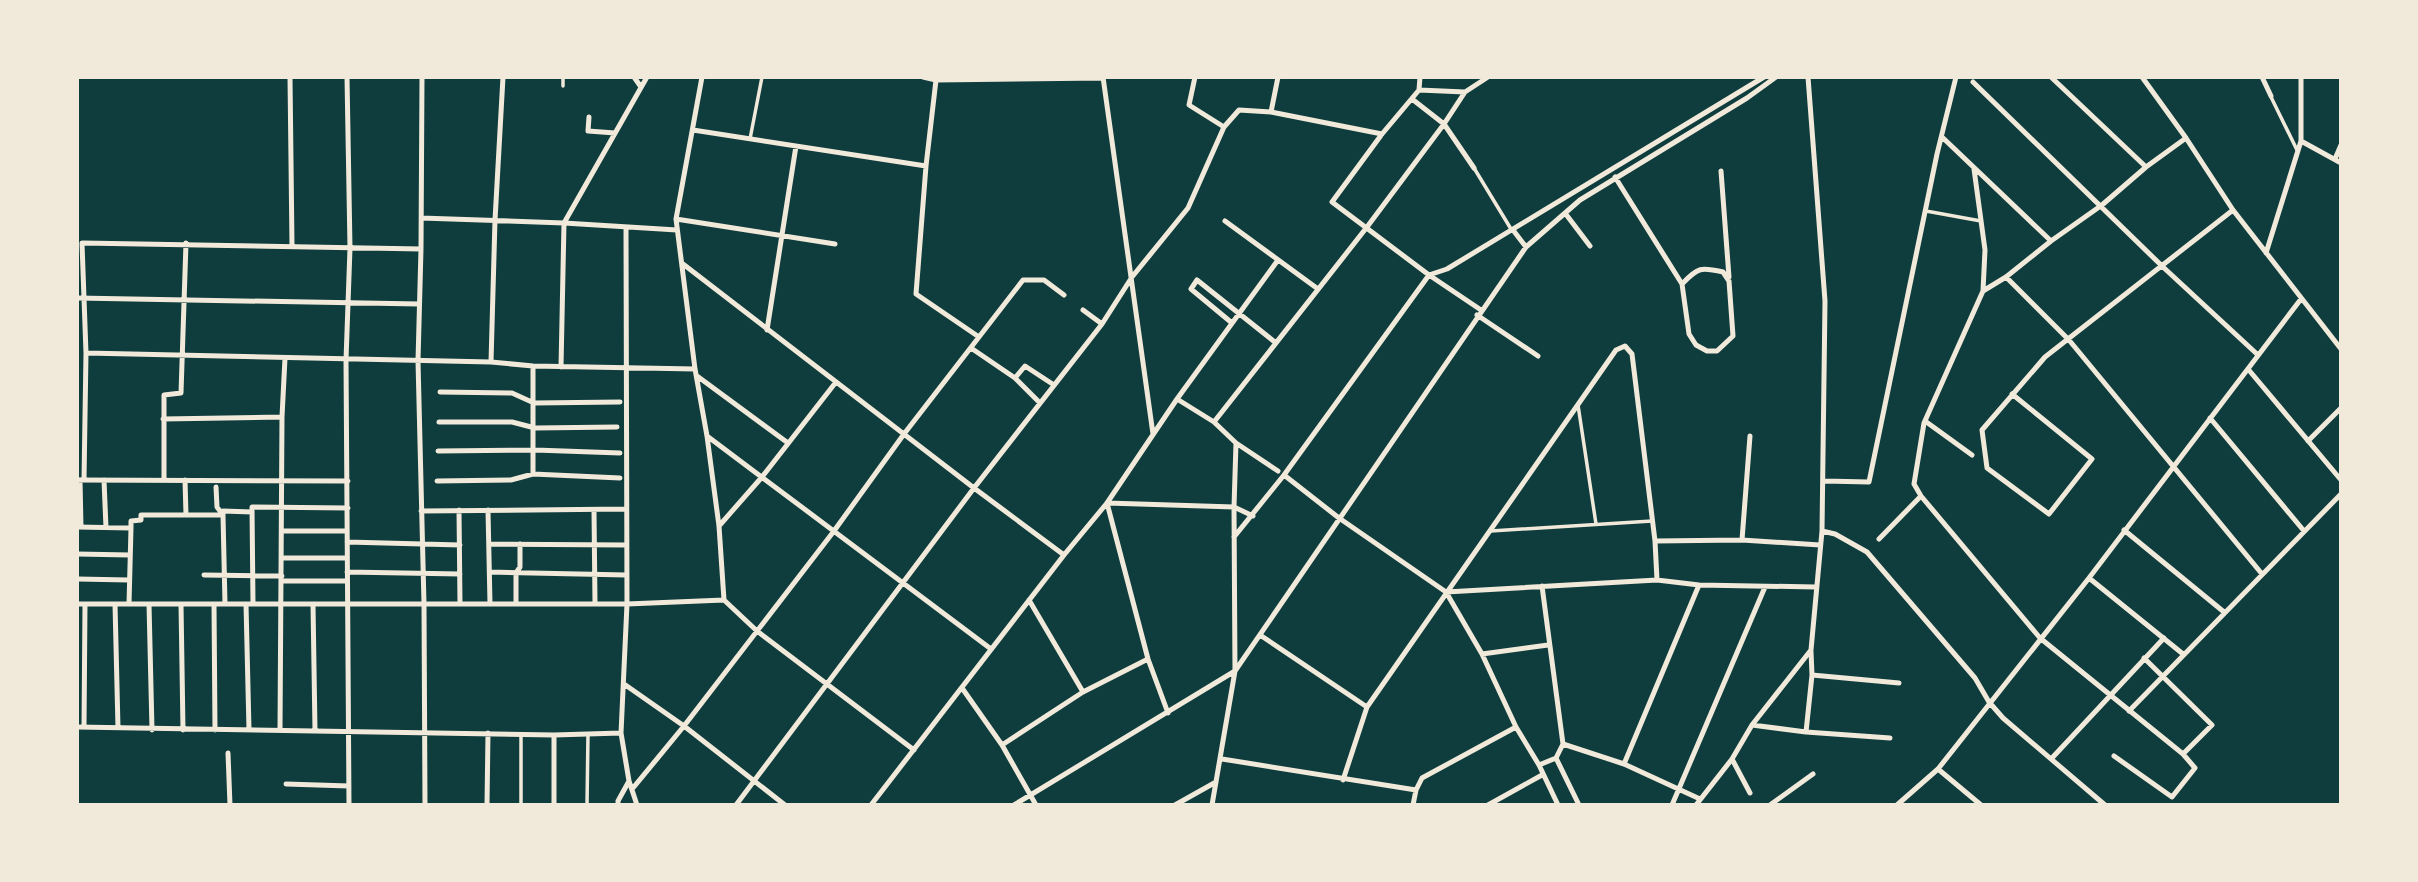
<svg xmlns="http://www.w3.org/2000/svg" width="2418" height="882" viewBox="0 0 2418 882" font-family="'Fira Sans Condensed',sans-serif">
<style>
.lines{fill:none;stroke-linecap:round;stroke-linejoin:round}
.pedestrian{stroke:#f1e9da;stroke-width:3.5}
.minor{stroke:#f1e9da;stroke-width:5}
</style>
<rect width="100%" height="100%" fill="#0f3d3e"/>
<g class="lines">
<path class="pedestrian" d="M563,86V77
M2271,97L2297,150
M750,139L762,77
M1474,168L1511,229
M1926,211L1981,221
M1578,405L1596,524
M1491,531L1652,521
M521,734V805
M587,805L588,734"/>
<path class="minor" d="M290,77L292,246
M347,77L350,248L346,360L349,805
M422,77L421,249L418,361L424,604L425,805
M634,77L641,87
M702,77L676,219L695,369L707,436L719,526L724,600
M923,77L936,80L1103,78
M1103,77L1153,434
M1195,77L1189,105L1224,127
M1420,77L1419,90L1382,134L1332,202L1429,275L1481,310
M2051,77L2146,167
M2142,77L2186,138L2233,210L2341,349
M2262,77L2271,96
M936,80L926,166L916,294L979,337
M1973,82L2163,267L2258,355
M1419,90L1465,92
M1412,99L1444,124L1474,168
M1271,112L1278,77
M589,117L588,131L615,133
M693,130L926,166
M1942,137L2051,241
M2301,141L2341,163
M2335,159L2341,145
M1974,169L1985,250L1983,291L1924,423L1914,484L1921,496L2040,638L2183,754L2212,725L2144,658
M1721,171L1729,277
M1615,177L1682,284L1689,334L1696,345L1707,351H1717L1733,336L1729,281L1723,272C1701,267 1698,267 1682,284
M1565,213L1590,246
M421,218L564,223L677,230
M676,219L835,244
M1225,221L1318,289
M626,229L627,604L621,733L629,781L637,805
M1513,230L1526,247
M2266,253L2301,141V77
M683,264L974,488L1064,555
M2006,277L2069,340L2262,574
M1983,291L2006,277L2051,241L2102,205L2146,167L2186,138
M77,298L419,304
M1083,310L1102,324
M1477,315L1538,356
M1232,323L1191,289L1197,280L1276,343
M767,330L796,146
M971,348L1015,378L1040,403
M86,353L491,362L533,366L695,369
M491,362L495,220L503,77
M533,366V474
M561,367L564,223L647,77
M2248,369L2341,480
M697,376L788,443
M1015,378L1025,366L1054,385
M440,392L512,393L534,403L620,402
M2012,394L2092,459L2049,514L1987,468L1982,430L2045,357L2233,210
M1177,399L1214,422L1236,443L1278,471
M2210,418L2304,531
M163,419L282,417
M1925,421L1972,455
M439,422H512L535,428L617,427
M1214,422L1367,227L1444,124L1465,92L1488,77
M707,436L991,649
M2308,441L2341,408
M438,451L535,450L620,453
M1284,475L1339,518L1446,592L1482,654L1516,727L1539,765L1558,805
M77,480L348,481
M80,480L81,527
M84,480L86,353L82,243L421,249
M104,480L106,528
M164,480V395L181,393L186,243
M185,480L186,515
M437,481L511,480L533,474L620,478
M1824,481L1869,482L1937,154L1956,77
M216,487L217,507L223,515L225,604
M1107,503L1148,659L1168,713
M1107,503L1234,507L1253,516
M459,510L460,604
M488,510L490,604
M594,510L595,604
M421,511L626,509
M719,526L762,477L836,382
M77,527L131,528V521L141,520V515H223V511L252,512
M2124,530L2224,612
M282,531H347
M1822,531L1835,534L1867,552L1975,678L1989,702L2003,718L2105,805
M1234,537L1284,475L1429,275L1447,269L1764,77
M1879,539L1921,496
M1742,540L1750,436
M1655,541L1742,540L1820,545
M347,542L460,545
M490,544L626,545
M77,554L130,555
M282,558H347
M347,572L460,574
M490,572L626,575
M204,575L282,576
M2089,578L2183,654
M77,579L129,580
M282,581H347
M1542,586L1563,744L1556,758
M1446,592L1657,580L1699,585L1816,587
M724,600L757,631L914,750
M1029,600L1083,692
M77,604H627L724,600
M115,604L118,728
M129,604L131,528
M149,604L152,730
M181,604L183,730
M214,604L215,730
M246,604L249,730
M253,604L252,507L348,508
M313,604L315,731
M516,604V573L520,567V544
M1260,635L1367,707
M1482,654L1548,645
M1812,675L1899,683
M624,684L684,726L785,805
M962,688L1002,745L1036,805
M2129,711L2341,494
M1752,725L1806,732L1890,738
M77,727L554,735L621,733
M84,727L85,604
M280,730L282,417L285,358
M1806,732L1812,675L1811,651
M1563,744L1624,764L1700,799
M1002,745L1083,692L1148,659
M228,753L230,805
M2114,756L2172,797L2195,768L2183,754
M2052,758L2164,638
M1222,759L1416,790
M1732,759L1750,793
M1624,764L1699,585
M1539,765L1556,758L1579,805
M1938,769L1981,805
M1343,780L1367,707L1616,350L1625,346L1632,354L1655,541L1657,580
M286,784L349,786
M633,788L684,726L834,531L904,434L1023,280H1044L1064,295
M487,805L488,733
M554,805V735
M618,805V801L629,781
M736,805L974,488L1102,324L1132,277L1188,208L1224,127L1239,110L1271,112L1382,134
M871,805L1064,555L1107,503L1177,399L1278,260
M1014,805L1235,671L1526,247L1580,200L1747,98L1776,77
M1175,805L1216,782
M1212,805L1235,671L1234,507L1236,443
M1413,805L1416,790L1422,778L1516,727
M1488,805L1542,775
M1672,805L1765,587
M1696,805L1732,759L1752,725L1811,650L1822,531L1825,301L1808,77
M1770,805L1813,774
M1897,805L1938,769L2089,578L2301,299"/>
</g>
<rect width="2418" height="882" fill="none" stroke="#f1e9da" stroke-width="158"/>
</svg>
